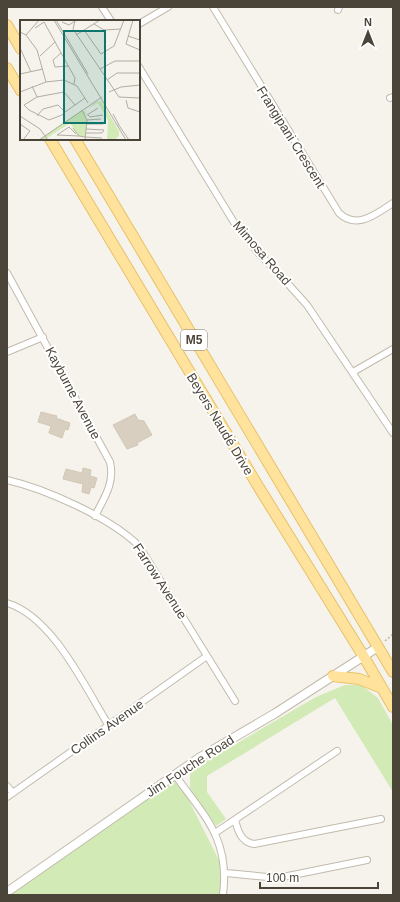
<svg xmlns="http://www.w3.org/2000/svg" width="400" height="902" viewBox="0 0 400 902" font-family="Helvetica,sans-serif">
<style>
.green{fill:#d2eab5}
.building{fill:#d8cfc1;stroke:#d3c7b4}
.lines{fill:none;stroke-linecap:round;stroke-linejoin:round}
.minor-casing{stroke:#c2bbae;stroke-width:8}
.tertiary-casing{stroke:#c2bbae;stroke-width:10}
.primary-casing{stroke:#e6c16a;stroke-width:12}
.path{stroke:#c4b79f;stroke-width:1.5;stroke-dasharray:2 2;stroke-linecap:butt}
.minor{stroke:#fff;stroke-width:6}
.tertiary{stroke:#fff;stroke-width:8}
.primary{stroke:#ffe39c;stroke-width:10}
.labels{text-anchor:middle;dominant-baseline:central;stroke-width:4;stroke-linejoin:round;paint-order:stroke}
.shield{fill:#fff;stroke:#817c74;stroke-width:1}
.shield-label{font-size:12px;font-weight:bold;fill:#4b4439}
.street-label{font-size:13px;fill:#4b4439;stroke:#fff}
.inset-road{fill:none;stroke:#b2ada4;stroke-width:1}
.view{fill:#0f766e;fill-opacity:0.15;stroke:#0f766e;stroke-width:2}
.inset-edge{fill:none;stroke:#4b4439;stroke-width:2}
</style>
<rect width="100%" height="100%" fill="#f6f3ec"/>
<path class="green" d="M345,685H361L378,698L393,725V792L335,698L207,776V792L226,819L216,826L190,788V774L200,765L316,697Z
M176,775L228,878L226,895H7Z"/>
<path class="building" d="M41,412L57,416L56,418L70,423L68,430L65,429L62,438L49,433L51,426L38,422Z
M135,414L138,420L144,421L152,435L137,443L138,445L127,449L113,425Z
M83,468L91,470L90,476L97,478L94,488L91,487L89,494L82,492L83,484L63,479L66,469L82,473Z"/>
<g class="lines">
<g class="minor-casing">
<path id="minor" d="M102,7L111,21
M213,7L339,213C357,230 376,214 393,203
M338,10L339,7
M139,24L168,7
M139,67L235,224L260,255L280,275L307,305L393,433
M390,98L393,97
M7,273L110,462C115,483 104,498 95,516
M7,352L43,337
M353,372L393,349
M7,480C46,489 111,518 139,546L235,701
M7,603C53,617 85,687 109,726
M175,775C205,817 230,839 223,895
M7,786L13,793
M7,797L207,656
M235,820C238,831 241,842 254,844L381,819
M215,833L337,751
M226,873L278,878L367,860"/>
</g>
<g class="tertiary-casing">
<path id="tertiary" d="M7,892L199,758L274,714L378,647"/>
</g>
<g class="primary-casing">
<path id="primary" d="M7,25L21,49
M7,68L21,91
M50,139L258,486L364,657L393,707
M75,139L393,672
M333,676L359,679L382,688"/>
</g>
<path class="path" d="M385,641L393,634"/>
<use href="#minor" class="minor"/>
<use href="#tertiary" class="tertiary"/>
<use href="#primary" class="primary"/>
</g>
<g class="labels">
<rect class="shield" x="181" y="330" width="26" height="20" rx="3"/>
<g class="shield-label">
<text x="194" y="340">M5</text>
</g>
<g class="street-label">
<text transform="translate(291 137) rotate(58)">Frangipani Crescent</text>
<text transform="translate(262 253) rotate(49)">Mimosa Road</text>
<text transform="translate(73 393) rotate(62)">Kayburne Avenue</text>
<text transform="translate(220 424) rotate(59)">Beyers Naudé Drive</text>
<text transform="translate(160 581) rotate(57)">Farrow Avenue</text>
<text transform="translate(107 727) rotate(-35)">Collins Avenue</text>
<text transform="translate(190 766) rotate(-33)">Jim Fouche Road</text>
</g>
</g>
<g transform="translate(20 20)">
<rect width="120" height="120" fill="#f6f3ec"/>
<path d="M81,81L99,111V116L94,120H87L88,100L78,83L65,90L66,95L63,92L76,82ZM62,90L67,101L65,117H60L50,103L24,120H19Z" fill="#d2eab5"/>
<path class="inset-road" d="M34,0L106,120M36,0L68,54M113,0L106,24L120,30M42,2L49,5L55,1L53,9L99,77L120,78M74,4L84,10L101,9M15,8L24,2L55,58L54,64M64,10L81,34L94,26L104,0M0,12L6,15L17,30L26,62M6,15L19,0M56,15L80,0M108,16L120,20M0,28L11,52M41,33L33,40L35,47L48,46M20,36L35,22M80,49L95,41H120M0,54L23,49M87,60L97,53H120M12,66L17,77M0,72L26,62L44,60L57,66L68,83M89,72L101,67L120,65M106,80L108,88L120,92M55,85L44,72L17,77L4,85L9,90L29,100L42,95L45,92L65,78M62,90L67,100L65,120M93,94L99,105M67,95L78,88M68,95L70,97L83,95M0,96L20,109L28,120M17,96L23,89L38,85L45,92M67,100L81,99M0,104L10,111L3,120M66,104H83M98,104L109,120M53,108L59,116L65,117M66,113H82L84,110L66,109M56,114L49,107L37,115L59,116M65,117L82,118M19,120L82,77"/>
<path class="view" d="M44,11H85V103H44Z"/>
<rect width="120" height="120" class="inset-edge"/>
</g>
<rect width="400" height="902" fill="none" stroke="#4b4439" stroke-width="16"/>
<g transform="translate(368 32)" stroke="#ffffff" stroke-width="3" paint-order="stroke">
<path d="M0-3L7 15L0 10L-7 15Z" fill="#4b4439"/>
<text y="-6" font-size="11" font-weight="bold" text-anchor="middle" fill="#4b4439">N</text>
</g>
<path d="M260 882v6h118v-6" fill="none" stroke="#4b4439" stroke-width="2"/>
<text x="266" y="882" font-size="12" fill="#4b4439" stroke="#ffffff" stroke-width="3" paint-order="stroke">100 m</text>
</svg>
